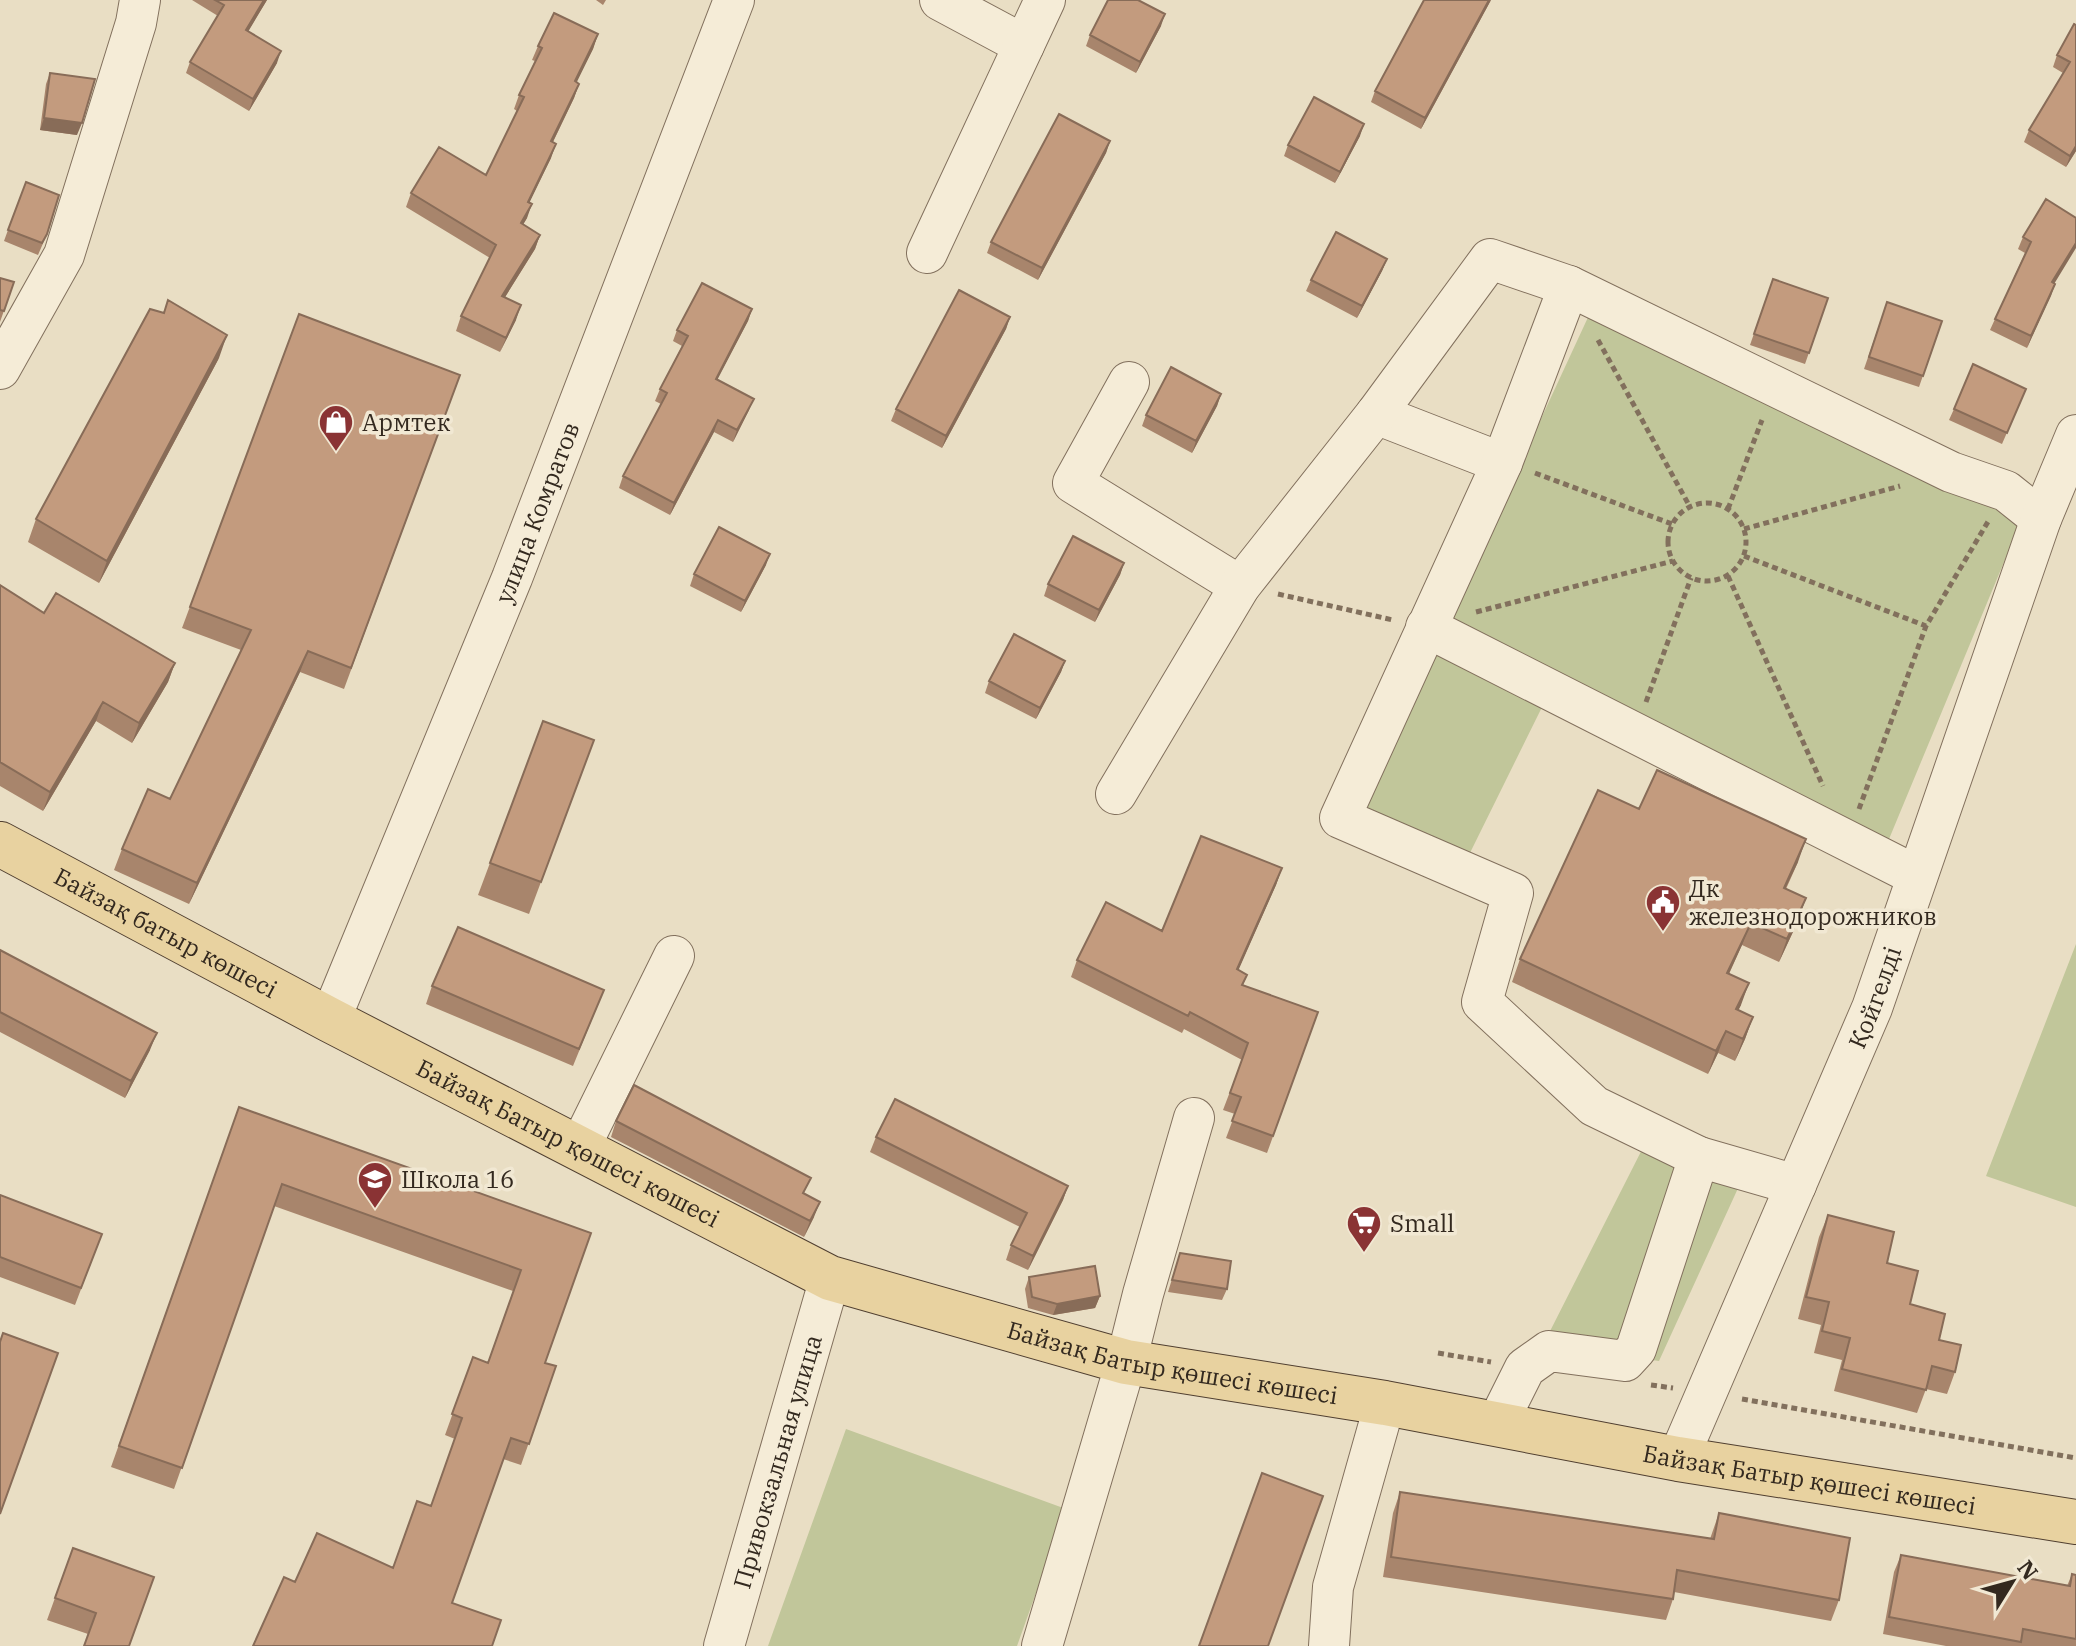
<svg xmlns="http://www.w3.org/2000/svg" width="2076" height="1646" viewBox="0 0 2076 1646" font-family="'IBM Plex Serif',serif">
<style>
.green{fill:#c1c69a}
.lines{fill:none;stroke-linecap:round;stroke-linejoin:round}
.minor-casing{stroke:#82705d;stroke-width:42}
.major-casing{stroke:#503f30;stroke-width:46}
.path{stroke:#82705d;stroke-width:5;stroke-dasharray:6 4;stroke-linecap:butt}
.minor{stroke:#f5ecd7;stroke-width:40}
.major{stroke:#e8d2a0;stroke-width:44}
.wall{fill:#a8856c}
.shaded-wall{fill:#886c58}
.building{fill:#c39b7e;stroke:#886c58;stroke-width:2}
.labels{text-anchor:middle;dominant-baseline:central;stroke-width:7;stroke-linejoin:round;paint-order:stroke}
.poi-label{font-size:24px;fill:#33291f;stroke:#f1e8d3;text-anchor:start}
.street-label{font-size:24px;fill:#33291f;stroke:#f1e8d3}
</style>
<rect width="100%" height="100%" fill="#e9dec4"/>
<path class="green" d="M1590,313L2021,521L1877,868L1547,697L1465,863L1360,810Z
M2076,944V1207L1986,1176Z
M1659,1116L1750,1162L1659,1361L1543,1345Z
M846,1429L1066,1509L1017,1646H768Z"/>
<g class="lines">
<g class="minor-casing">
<g id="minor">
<path d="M940,0L1024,45"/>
<path d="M927,253L1045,0"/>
<path d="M0,369L64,255L136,23L140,0"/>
<path d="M1129,382L1073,483L1240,586"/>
<path d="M1376,414L1502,463"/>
<path d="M1426,627L1917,876"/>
<path d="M1116,794L1240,586L1376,414L1490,259L1569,286L1951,472L2006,491L2041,519"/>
<path id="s1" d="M330,1020L512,578L734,0"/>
<path d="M579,1149L674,956"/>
<path d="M1699,1157L1796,1185"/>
<path d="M1497,1424L1525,1368L1549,1351L1625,1361L1636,1349L1699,1157L1594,1106L1482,1002L1513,893L1340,818L1502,463L1569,286"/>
<path id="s2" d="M1678,1459L1872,1008L2041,519L2076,435"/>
<path id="s3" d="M724,1646L830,1278"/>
<path d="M1042,1646L1126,1362L1143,1294L1194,1118"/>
<path d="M1329,1646L1333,1587L1385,1403"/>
</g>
</g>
<g class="major-casing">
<g id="major">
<path id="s4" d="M0,844L330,1020L830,1278L1126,1362L1385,1403L1678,1459L2076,1522"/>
</g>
</g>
<path class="path" d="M1598,340L1690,507
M1535,473L1672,524
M1668 542a39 39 0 1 1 78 0a39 39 0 1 1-78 0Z
M1728,509L1762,420
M1744,529L1900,486
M1744,556L1926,626
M1728,576L1823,786
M1278,594L1393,620
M1476,612L1673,561
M1646,702L1691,578
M1859,809L1926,626L1989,520
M1438,1353L1491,1362
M1651,1385L1673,1388
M1742,1399L2076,1458"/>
<use href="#minor" class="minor"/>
<use href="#major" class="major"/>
</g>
<path class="wall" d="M192,0H267L248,31L277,63L249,111L186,73L190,62L218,16Z
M596,0H606L603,5Z
M1491,0L1421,129L1371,102L1375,91Z
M2076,25V151L2066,167L2024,142L2029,130L2063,73L2053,67L2057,55Z
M1161,26L1136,73L1086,46L1090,35Z
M598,34L593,49L576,82L579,84L574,98L553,142L551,158L529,202L527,218L523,224L540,235L535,249L505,297L516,320L500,352L456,331L461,316L490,258L406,207L411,193L486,175L517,111L514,109L519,95L535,61L532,60L538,46Z
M50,73L77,135L40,130L46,84Z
M1360,136L1335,183L1284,156L1288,145Z
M1110,141L1106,153L1038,280L987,253L991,242Z
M2046,199L2054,284H2055L2027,348L1990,330L2025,253L2018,249L2023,237Z
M8,230L47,234L38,255L4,241Z
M1387,259L1382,271L1357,318L1306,291L1311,280Z
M0,278L14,282L0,322Z
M1773,279L1828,298L1805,364L1750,345Z
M1887,302L1942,321L1919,387L1864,369Z
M752,309L748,321L717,379L749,410L733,442L714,432L670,515L619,488L623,476L661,404L655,401L660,389L682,346L673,341L677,330Z
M299,314L460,375L344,689L300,672L189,904L114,870L122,849L170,799L241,650L182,628Z
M1010,317L1006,329L942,448L891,421L896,409Z
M219,358L99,583L28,542L36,519Z
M2026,389L2002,444L1949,420L1954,409Z
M1221,394L1217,406L1192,453L1142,426L1146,415Z
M1124,563L1120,575L1095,622L1044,596L1048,584Z
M766,565L741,612L690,586L694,574Z
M0,585L44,613L175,663L168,682L132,743L96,721L43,811L0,786Z
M1065,661L1061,672L1036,719L985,693L989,681Z
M543,721L594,740L529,914L478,895Z
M1639,809L1798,862L1786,889L1798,921L1779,962L1742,945L1729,974L1741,1005L1738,1010L1753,1017L1745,1039L1735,1061L1718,1053L1708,1074L1512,982L1520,959Z
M1282,868L1276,885L1238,970L1247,975L1243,985L1318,1012L1267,1153L1226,1138L1235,1114L1223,1110L1242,1060L1184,1029L1182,1033L1071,977L1077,960L1162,931Z
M0,950L150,1050L125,1098L0,1032Z
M432,986L597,1007L573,1066L426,1004Z
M239,1107L591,1233L545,1363L556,1366L521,1465L503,1459L452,1603L295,1582L393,1568L431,1506L455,1439L445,1435L473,1357L488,1363L513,1291L274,1206L174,1489L111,1467Z
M616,1121L805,1194L814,1217L804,1237L611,1137Z
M876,1137L1068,1186L1063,1200L1028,1270L1006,1260L1011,1245L1020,1227L870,1152Z
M0,1195L102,1234L75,1305L0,1277Z
M1828,1215L1887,1263L1910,1304L1939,1340L1955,1372L1947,1394L1926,1389L1917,1413L1834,1391L1842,1360L1814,1353L1821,1325L1798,1319L1819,1237Z
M1180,1253L1227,1289L1222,1300L1168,1292Z
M1029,1277L1100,1296L1095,1308L1053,1315L1028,1308L1025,1289Z
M1400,1492L1710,1539L1719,1513L1839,1600L1831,1621L1674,1592L1673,1599L1666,1620L1383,1577L1393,1513Z
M73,1548L129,1646L88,1634L47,1620Z
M1901,1555L2067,1586L2072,1574L2076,1575V1646H1946L1883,1634L1894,1572Z"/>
<path class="shaded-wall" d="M264,0H267L242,42L246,30Z
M1489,0H1491L1421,129L1425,118Z
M1165,14L1161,26L1136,73L1140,62Z
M598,34L593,49L570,96L575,81Z
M281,51L277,63L249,111L253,99Z
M579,84L574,98L546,156L551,141Z
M44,118L82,123L77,135L40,130Z
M1364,124L1360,136L1335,183L1340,172Z
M1110,141L1106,153L1038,280L1042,268Z
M556,144L551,158L523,216L528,202Z
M2076,146V151L2066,167L2070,156Z
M532,204L527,218L516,237L521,223Z
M540,235L535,249L497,310L502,296Z
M2076,243V248L2048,294L2052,282Z
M1387,259L1382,271L1357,318L1362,306Z
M2055,284L2051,296L2027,348L2031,336Z
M521,305L516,320L500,352L506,338Z
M752,309L748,321L712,390L716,379Z
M1010,317L1006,329L942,448L946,436Z
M227,335L219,358L99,583L107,561Z
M1221,394L1217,406L1192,453L1196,441Z
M754,399L749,410L733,442L737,430Z
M718,420L714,432L670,515L674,503Z
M770,554L766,565L741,612L745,601Z
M1124,563L1120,575L1095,622L1099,610Z
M308,651L300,672L189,904L197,883Z
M1065,661L1061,672L1036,719L1040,708Z
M175,663L168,682L132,743L139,723Z
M103,702L96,721L43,811L50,792Z
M1806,839L1798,862L1775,910L1784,888Z
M1282,868L1276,885L1231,987L1237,969Z
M1806,898L1798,921L1779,962L1787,939Z
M1751,923L1742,945L1719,995L1727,973Z
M1749,983L1741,1005L1728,1031L1736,1009Z
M1753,1017L1745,1039L1735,1061L1743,1039Z
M1726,1031L1718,1053L1708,1074L1716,1051Z
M157,1033L150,1050L125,1098L131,1081Z
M1068,1186L1063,1200L1028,1270L1033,1256Z
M820,1202L814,1217L804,1237L810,1221Z
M1100,1296L1095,1308L1053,1315L1057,1304Z"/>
<path class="building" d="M215,0H264L246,30L281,51L253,99L190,62L224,5Z
M1108,0H1138L1165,14L1140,62L1090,35Z
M1424,0H1489L1425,118L1375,91Z
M554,13L598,34L575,81L579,84L551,141L556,144L528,202L532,204L521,223L540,235L502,296L521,305L506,338L461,316L496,245L411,193L439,147L486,175L524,97L519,95L542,48L538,46Z
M2074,24L2076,25V146L2070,156L2029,130L2070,62L2057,55Z
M50,73L95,79L82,123L44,118Z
M1314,97L1364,124L1340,172L1288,145Z
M1059,114L1110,141L1042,268L991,242Z
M26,182L59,195L47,234L42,243L8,230Z
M2046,199L2076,218V243L2052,282L2055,284L2031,336L1995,319L2031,242L2023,237Z
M1336,232L1387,259L1362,306L1311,280Z
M0,278L14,282L4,311L0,310Z
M1773,279L1828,298L1809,353L1754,334Z
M702,283L752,309L716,379L754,399L737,430L718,420L674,503L623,476L667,393L660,389L688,336L677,330Z
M959,290L1010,317L946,436L896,409Z
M168,300L227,335L107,561L36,519L150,309L164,313Z
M1887,302L1942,321L1923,376L1869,357Z
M299,314L460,375L351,668L308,651L197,883L122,849L148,789L170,799L251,630L190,607Z
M1973,364L2026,389L2007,433L1954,409Z
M1171,367L1221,394L1196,441L1146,415Z
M719,527L770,554L745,601L694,574Z
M1073,536L1124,563L1099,610L1048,584Z
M0,585L44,613L56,593L175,663L139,723L103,702L50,792L0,762Z
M1014,634L1065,661L1040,708L989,681Z
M543,721L594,740L541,882L490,863Z
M1657,770L1806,839L1784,888L1806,898L1787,939L1751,923L1727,973L1749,983L1736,1009L1753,1017L1743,1039L1726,1031L1716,1051L1520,959L1598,790L1639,809Z
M1201,836L1282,868L1237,969L1247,975L1242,985L1318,1012L1273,1136L1232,1121L1241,1097L1230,1093L1248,1043L1190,1012L1188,1016L1077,960L1106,902L1162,931Z
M458,927L604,990L579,1049L432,986Z
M0,950L157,1033L131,1081L0,1012Z
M634,1085L811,1178L803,1193L820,1202L810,1221L616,1121Z
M895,1099L1068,1186L1033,1256L1011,1245L1027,1213L876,1137Z
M239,1107L591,1233L545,1363L556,1366L529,1444L511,1438L452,1603L501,1620L492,1646H253L284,1577L295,1582L317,1533L393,1568L417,1501L431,1506L462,1418L452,1414L473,1357L488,1363L521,1270L282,1184L182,1468L119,1446Z
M0,1195L102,1234L81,1288L0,1257Z
M1828,1215L1894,1232L1887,1263L1918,1271L1910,1304L1945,1314L1939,1340L1961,1345L1955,1372L1932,1366L1926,1390L1842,1369L1850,1338L1822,1331L1829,1302L1806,1297Z
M1180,1253L1231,1261L1227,1289L1172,1280Z
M1095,1266L1100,1296L1057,1304L1032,1297L1029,1277Z
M3,1333L58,1353L0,1514V1342Z
M1262,1473L1323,1496L1268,1646H1199Z
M1400,1492L1714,1539L1719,1513L1850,1538L1839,1600L1677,1570L1673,1599L1391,1557Z
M73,1548L154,1577L129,1646H84L96,1613L55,1598Z
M1901,1555L2070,1586L2072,1574L2076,1575V1639L2023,1629L2021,1642L1889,1617Z"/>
<defs>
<g id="shop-pin" transform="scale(1.8)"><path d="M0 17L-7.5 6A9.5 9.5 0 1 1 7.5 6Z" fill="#8a3334" stroke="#f1e8d3"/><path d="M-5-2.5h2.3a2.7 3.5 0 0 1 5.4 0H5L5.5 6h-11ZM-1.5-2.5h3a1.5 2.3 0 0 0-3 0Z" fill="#fff"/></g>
<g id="civic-pin" transform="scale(1.8)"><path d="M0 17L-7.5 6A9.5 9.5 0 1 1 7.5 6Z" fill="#8a3334" stroke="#f1e8d3"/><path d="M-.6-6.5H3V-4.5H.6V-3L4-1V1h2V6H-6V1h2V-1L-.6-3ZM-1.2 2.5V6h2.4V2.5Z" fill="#fff"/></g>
<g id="school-pin" transform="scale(1.8)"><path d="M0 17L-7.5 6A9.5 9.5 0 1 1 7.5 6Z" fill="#8a3334" stroke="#f1e8d3"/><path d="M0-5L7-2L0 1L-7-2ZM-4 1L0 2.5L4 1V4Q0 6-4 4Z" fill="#fff"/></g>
<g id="supermarket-pin" transform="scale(1.8)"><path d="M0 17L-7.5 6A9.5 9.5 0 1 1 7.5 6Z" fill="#8a3334" stroke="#f1e8d3"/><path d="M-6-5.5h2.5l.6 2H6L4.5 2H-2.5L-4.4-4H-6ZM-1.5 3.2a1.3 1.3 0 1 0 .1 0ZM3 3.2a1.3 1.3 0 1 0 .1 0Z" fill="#fff"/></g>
</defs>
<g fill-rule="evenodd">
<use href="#shop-pin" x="336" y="422"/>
<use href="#civic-pin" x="1663" y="902"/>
<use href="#school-pin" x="375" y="1179"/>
<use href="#supermarket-pin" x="1364" y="1223"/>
</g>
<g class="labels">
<g class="poi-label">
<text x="362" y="422">Армтек</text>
<text x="1689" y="888">Дк<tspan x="1689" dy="28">железнодорожников</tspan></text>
<text x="401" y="1179">Школа 16</text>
<text x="1390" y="1223">Small</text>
</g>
<g class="street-label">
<text stroke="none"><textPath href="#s1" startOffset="548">улица Комратов</textPath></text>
<text stroke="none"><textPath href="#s4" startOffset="188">Байзақ батыр көшесі</textPath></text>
<text stroke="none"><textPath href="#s2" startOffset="502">Қойгелді</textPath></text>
<text stroke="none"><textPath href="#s4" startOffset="642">Байзақ Батыр қөшесі көшесі</textPath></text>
<text stroke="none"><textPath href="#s4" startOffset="1290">Байзақ Батыр қөшесі көшесі</textPath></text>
<text stroke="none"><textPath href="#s3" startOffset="192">Привокзальная улица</textPath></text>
<text stroke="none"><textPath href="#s4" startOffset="1938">Байзақ Батыр қөшесі көшесі</textPath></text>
</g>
</g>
<g transform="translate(2012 1582) rotate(53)" stroke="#f1e8d3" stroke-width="6" paint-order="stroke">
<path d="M0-6L14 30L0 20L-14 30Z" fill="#33291f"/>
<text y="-12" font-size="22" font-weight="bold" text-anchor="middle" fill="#33291f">N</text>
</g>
</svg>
